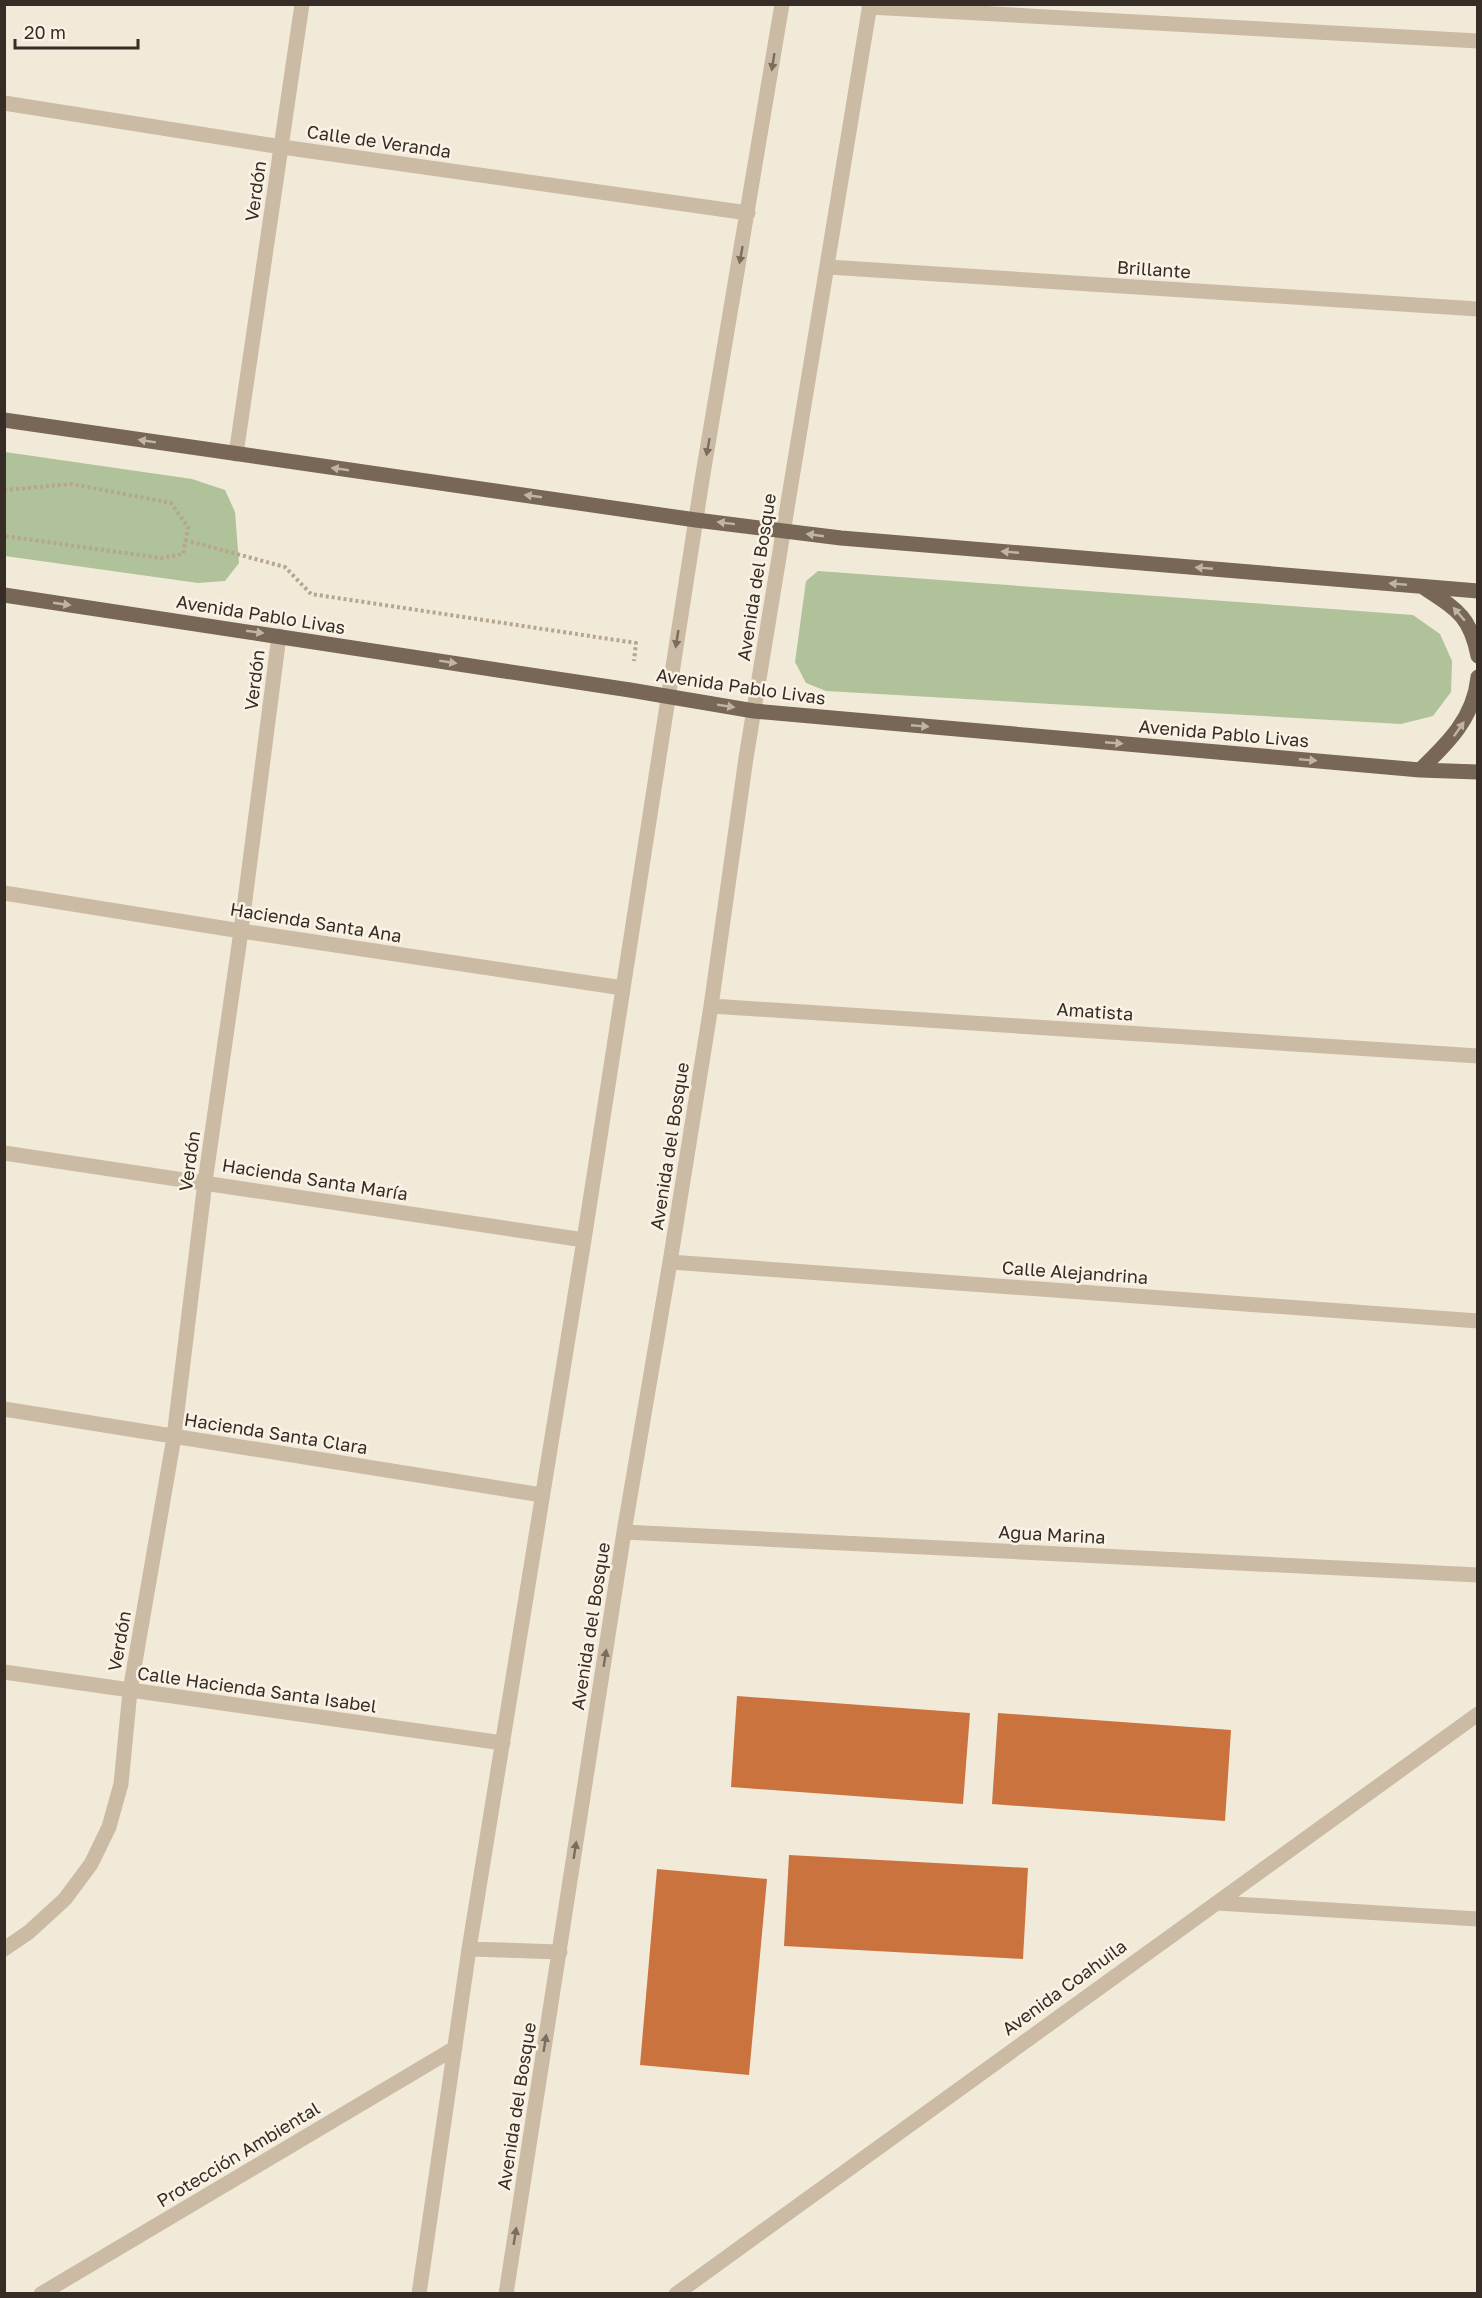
<svg xmlns="http://www.w3.org/2000/svg" width="1482" height="2298" viewBox="0 0 1482 2298" font-family="'Golos Text',sans-serif">
<style>
.green{fill:#afc299}
.building{fill:#ca733f}
.lines{fill:none;stroke-linecap:round;stroke-linejoin:round}
.path{stroke:#b6a58f;stroke-width:4;stroke-dasharray:3 3;stroke-linecap:butt}
.minor{stroke:#cbbba5;stroke-width:15}
.major{stroke:#786657;stroke-width:15}
.oneway{fill:#796d5f}
.oneway2{fill:#c0b4a5}
.labels{text-anchor:middle;dominant-baseline:central;stroke-width:5;stroke-linejoin:round;paint-order:stroke}
.street-label{font-size:18px;fill:#362d26;stroke:#faf3e5}
</style>
<rect width="100%" height="100%" fill="#f2ead9"/>
<path class="green" d="M5,452L192,479L225,490L235,512L239,563L225,581L198,583L5,556Z
M818,571L1413,615L1440,634L1452,661L1451,692L1433,716L1401,724L826,691L806,683L795,662L806,581Z"/>
<path class="building" d="M737,1696L970,1713L963,1804L731,1787Z
M998,1713L1231,1730L1225,1821L992,1804Z
M789,1855L1028,1868L1023,1959L784,1946Z
M657,1869L767,1879L749,2075L640,2065Z"/>
<g class="lines">
<path class="path" d="M4,490L72,484L171,503L188,527L183,554L161,558L4,536
M185,540L285,567L311,594L636,643L634,661"/>
<path class="minor" d="M869,7L1478,41
M4,103L282,147L748,213
M828,267L1478,309
M236,454L302,4
M4,893L241,931L623,988
M711,1006L1478,1056
M4,1153L584,1240
M670,1262L1478,1321
M4,1409L542,1495
M624,1532L1478,1575
M4,1672L503,1743
M1217,1903L1478,1919
M4,1949L29,1932L65,1899L91,1864L109,1827L121,1784L130,1691L174,1437L205,1182L241,931L279,636
M469,1949L560,1952
M41,2294L455,2048
M419,2294L469,1949L584,1240L702,480L782,4
M506,2294L624,1532L670,1262L711,1006L746,758L870,4
M676,2294L1478,1714"/>
<path class="major" d="M4,420L696,520L841,538L1478,591
M1423,587C1456,609 1470,615 1478,656
M4,595L630,690L754,711L1420,770L1478,772
M1420,770C1448,743 1474,718 1478,677"/>
</g>
<defs><path id="oneway-solid" d="M-6-.8H1V-3.2L6.5 0L1 3.2V.8H-6Z" transform="scale(1.5)"/></defs>
<g class="oneway">
<use href="#oneway-solid" transform="translate(773 62) rotate(99)"/>
<use href="#oneway-solid" transform="translate(741 255) rotate(100)"/>
<use href="#oneway-solid" transform="translate(708 447) rotate(100)"/>
<use href="#oneway-solid" transform="translate(677 639) rotate(99)"/>
<use href="#oneway-solid" transform="translate(605 1658) rotate(-81)"/>
<use href="#oneway-solid" transform="translate(575 1850) rotate(-81)"/>
<use href="#oneway-solid" transform="translate(545 2043) rotate(-81)"/>
<use href="#oneway-solid" transform="translate(515 2236) rotate(-81)"/>
</g>
<g class="oneway2">
<use href="#oneway-solid" transform="translate(147 441) rotate(-171)"/>
<use href="#oneway-solid" transform="translate(340 469) rotate(-172)"/>
<use href="#oneway-solid" transform="translate(533 496) rotate(-172)"/>
<use href="#oneway-solid" transform="translate(726 523) rotate(-173)"/>
<use href="#oneway-solid" transform="translate(815 535) rotate(-172)"/>
<use href="#oneway-solid" transform="translate(1010 552) rotate(-175)"/>
<use href="#oneway-solid" transform="translate(1204 568) rotate(-175)"/>
<use href="#oneway-solid" transform="translate(1398 584) rotate(-175)"/>
<use href="#oneway-solid" transform="translate(62 604) rotate(8)"/>
<use href="#oneway-solid" transform="translate(1459 614) rotate(-131)"/>
<use href="#oneway-solid" transform="translate(255 632) rotate(8)"/>
<use href="#oneway-solid" transform="translate(448 662) rotate(9)"/>
<use href="#oneway-solid" transform="translate(726 706) rotate(9)"/>
<use href="#oneway-solid" transform="translate(920 726) rotate(5)"/>
<use href="#oneway-solid" transform="translate(1459 729) rotate(-55)"/>
<use href="#oneway-solid" transform="translate(1114 743) rotate(5)"/>
<use href="#oneway-solid" transform="translate(1308 760) rotate(5)"/>
</g>
<g class="labels">
<g class="street-label">
<text transform="translate(379 141) rotate(8)">Calle de Veranda</text>
<text transform="translate(255 191) rotate(-82)">Verdón</text>
<text transform="translate(1154 269) rotate(4)">Brillante</text>
<text transform="translate(756 577) rotate(-81)">Avenida del Bosque</text>
<text transform="translate(261 614) rotate(9)">Avenida Pablo Livas</text>
<text transform="translate(254 680) rotate(-83)">Verdón</text>
<text transform="translate(741 686) rotate(8)">Avenida Pablo Livas</text>
<text transform="translate(1224 733) rotate(5)">Avenida Pablo Livas</text>
<text transform="translate(316 922) rotate(9)">Hacienda Santa Ana</text>
<text transform="translate(1095 1011) rotate(4)">Amatista</text>
<text transform="translate(669 1146) rotate(-81)">Avenida del Bosque</text>
<text transform="translate(189 1161) rotate(-82)">Verdón</text>
<text transform="translate(315 1179) rotate(9)">Hacienda Santa María</text>
<text transform="translate(1075 1272) rotate(4)">Calle Alejandrina</text>
<text transform="translate(276 1433) rotate(9)">Hacienda Santa Clara</text>
<text transform="translate(1052 1534) rotate(3)">Agua Marina</text>
<text transform="translate(590 1626) rotate(-81)">Avenida del Bosque</text>
<text transform="translate(119 1641) rotate(-80)">Verdón</text>
<text transform="translate(257 1689) rotate(8)">Calle Hacienda Santa Isabel</text>
<text transform="translate(1064 1987) rotate(-36)">Avenida Coahuila</text>
<text transform="translate(516 2106) rotate(-81)">Avenida del Bosque</text>
<text transform="translate(238 2154) rotate(-31)">Protección Ambiental</text>
</g>
</g>
<rect width="1482" height="2298" fill="none" stroke="#362d26" stroke-width="12"/>
<path d="M15 39v9h123v-9" fill="none" stroke="#362d26" stroke-width="3"/>
<text x="24" y="39" font-size="18" fill="#362d26" stroke="#faf3e5" stroke-width="4.5" paint-order="stroke">20 m</text>
</svg>
